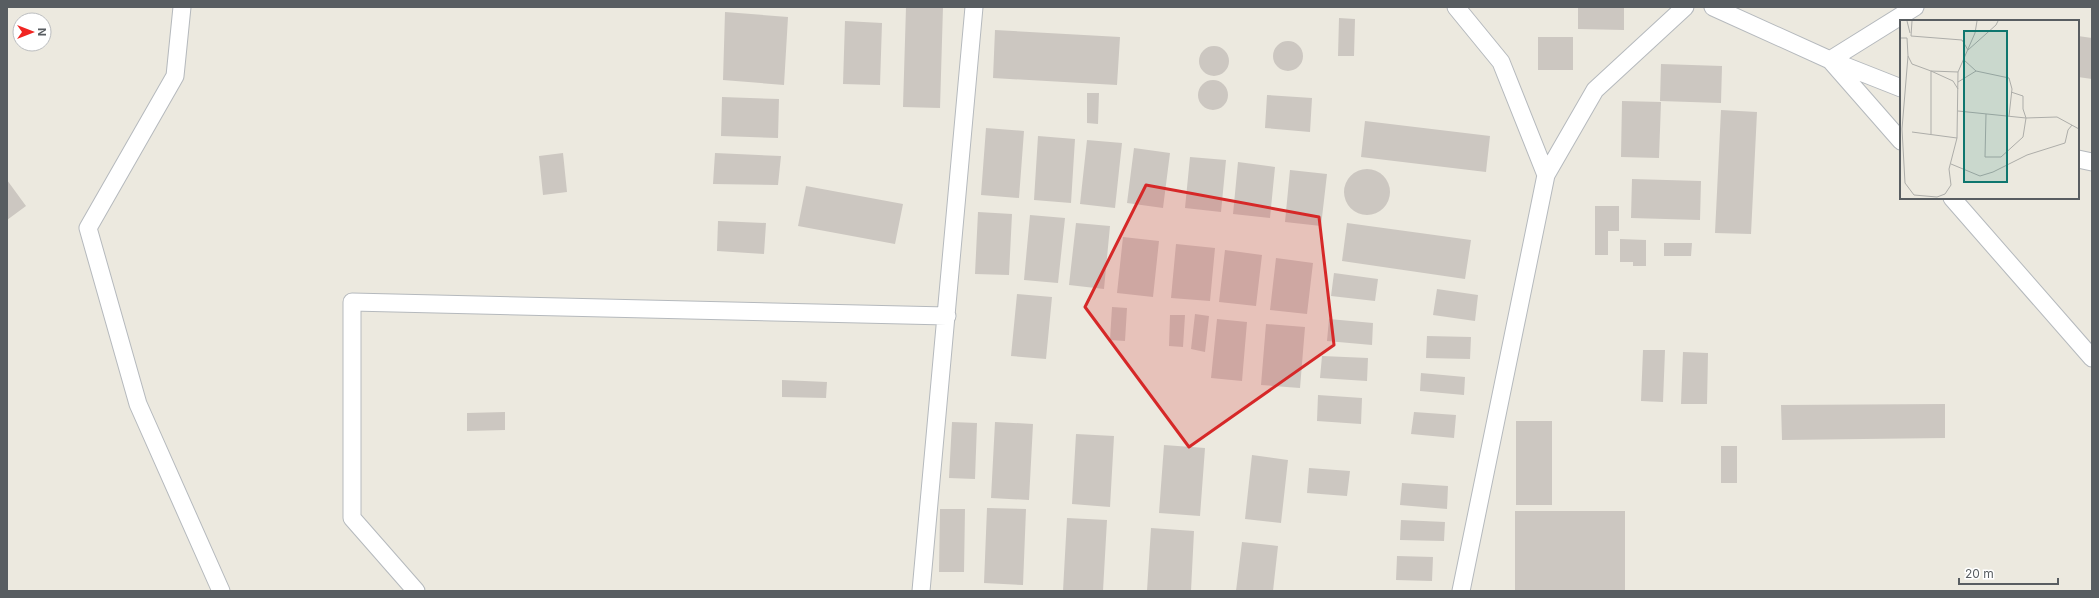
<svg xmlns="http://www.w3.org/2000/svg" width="2099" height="598" viewBox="0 0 2099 598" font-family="Inter,sans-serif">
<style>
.building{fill:#ccc7c1}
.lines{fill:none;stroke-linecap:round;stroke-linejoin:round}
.lane-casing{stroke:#b5b9bd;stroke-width:19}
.lane{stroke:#fff;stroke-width:17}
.marked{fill:#d62828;fill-opacity:0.2;stroke:#d62828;stroke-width:3;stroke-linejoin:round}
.inset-road{fill:none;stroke:#adada9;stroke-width:1}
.view{fill:#0f766e;fill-opacity:0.15;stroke:#0f766e;stroke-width:2}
.inset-edge{fill:none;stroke:#585d61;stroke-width:2}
</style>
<rect width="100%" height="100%" fill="#ece9df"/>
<path class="building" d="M906,7H943L940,108L903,107Z
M1578,7H1624V30L1578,29Z
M725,12L788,17L784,85L723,80Z
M1339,18L1355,19L1354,56H1338Z
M845,21L882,23L880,85L843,84Z
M995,30L1120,37L1117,85L993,78Z
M2078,36L2092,38V79L2078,77Z
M1538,37H1573V70H1538Z
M1273 56a15 15 0 1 1 30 0a15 15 0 1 1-30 0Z
M1199 61a15 15 0 1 1 30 0a15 15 0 1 1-30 0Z
M1661,64L1722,66L1721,103L1660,101Z
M1198 95a15 15 0 1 1 30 0a15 15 0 1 1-30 0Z
M1087,93H1099L1098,124L1087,123Z
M1267,95L1312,98L1310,132L1265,128Z
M722,97L779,99L778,138L721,136Z
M1622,101L1661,102L1659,158L1621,157Z
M1721,110L1757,112L1751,234L1715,233Z
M1365,121L1490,136L1486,172L1361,157Z
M986,128L1024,131L1019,198L981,195Z
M1038,136L1075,139L1071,203L1034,200Z
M1087,140L1122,143L1115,208L1080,204Z
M1134,148L1170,153L1163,208L1127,203Z
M563,153L567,192L543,195L539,156Z
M715,153L781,156L778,185L713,184Z
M1190,157L1226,160L1221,212L1185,208Z
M1238,162L1275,167L1270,218L1233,214Z
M1344 192a23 23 0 1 1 46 0a23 23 0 1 1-46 0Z
M1290,170L1327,174L1321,226L1285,222Z
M1632,179L1701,181L1700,220L1631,218Z
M7,180L26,206L7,220Z
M806,186L903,204L895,244L798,226Z
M1595,206H1619V231H1608V255H1595Z
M978,212L1012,214L1009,275L975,274Z
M1030,215L1065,218L1058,283L1024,280Z
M718,221L766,223L764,254L717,251Z
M1076,223L1110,226L1104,289L1069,285Z
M1347,223L1471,240L1465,279L1342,261Z
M1123,237L1159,241L1153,297L1117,293Z
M1620,239L1646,240V266H1633V262H1620Z
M1664,243H1692L1691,256H1664Z
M1176,244L1215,248L1210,301L1171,298Z
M1225,250L1262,255L1256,306L1219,302Z
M1276,258L1313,263L1307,314L1270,310Z
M1334,273L1378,279L1375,301L1331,296Z
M1437,289L1478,295L1475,321L1433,315Z
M1017,294L1052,297L1046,359L1011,356Z
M1112,307L1127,308L1125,341L1110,340Z
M1195,314L1209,316L1205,352L1191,349Z
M1170,315H1185L1183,347L1169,346Z
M1217,319L1247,322L1242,381L1211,378Z
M1329,319L1373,323L1372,345L1327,341Z
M1266,324L1305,327L1300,388L1261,385Z
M1427,336L1471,337L1470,359L1426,358Z
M1643,350H1665L1663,402L1641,401Z
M1683,352L1708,353L1707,404H1681Z
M1322,356L1368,358L1367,381L1320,378Z
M1421,373L1465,377L1464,395L1420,391Z
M782,380L827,382L826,398L782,397Z
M1318,395L1362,398L1361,424L1317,421Z
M1945,404V438L1782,440L1781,405Z
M505,412V430L467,431V413Z
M1414,412L1456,415L1454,438L1411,434Z
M1516,421H1552V505H1516Z
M952,422L977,423L975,479L949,478Z
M995,422L1033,424L1029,500L991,498Z
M1076,434L1114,436L1110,507L1072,504Z
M1164,445L1205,448L1200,516L1159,513Z
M1721,446H1737V483H1721Z
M1252,455L1288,460L1281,523L1245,519Z
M1309,468L1350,471L1347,496L1307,493Z
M1402,483L1448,486L1447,509L1400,505Z
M987,508L1026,509L1023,585L984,583Z
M940,509H965L964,572H939Z
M1515,511H1625V591H1515Z
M1067,518L1107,520L1103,591H1063Z
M1401,520L1445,522L1444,541L1400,540Z
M1151,528L1194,531L1191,591H1147Z
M1242,542L1278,546L1273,591H1236Z
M1397,556L1433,557L1432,581L1396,580Z"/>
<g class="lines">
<g class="lane-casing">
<path id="lane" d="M182,7L175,76L88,228L138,404L221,591
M1456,7L1501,62L1546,175
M1713,7L1830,60L1901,88
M1901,141L1830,60L1915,7
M2078,159L2092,162
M1952,198L2092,358
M416,591L352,518V302L947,316
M921,591L974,7
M1461,591L1546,175L1595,90L1685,7"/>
</g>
<use href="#lane" class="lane"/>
</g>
<path class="marked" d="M1146,185L1319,217L1334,345L1189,447L1085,307Z"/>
<g transform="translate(1900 20)">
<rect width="179" height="179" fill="#ece9df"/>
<path class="inset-road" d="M7,1L10,13M12,1L11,16L62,20L68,30L96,5L98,1M0,18H7L8,36L12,44L31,51L58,52M8,36L2,109L5,163L14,175L37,177L45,174L51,165L49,149L57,118L58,52L75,13L77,1M64,40L76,51L109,58L112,69L109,96M58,62L76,51M58,91L126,98L157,97L179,109M86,94L85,137H101L123,117L126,98L123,89V76L111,72M12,112L57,118M31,114V51L53,61L58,69M51,144L80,156L93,152L127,135L165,123L168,110L172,105"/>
<path class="view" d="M64,11H107V162H64Z"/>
<rect width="179" height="179" class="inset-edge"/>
</g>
<rect width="2099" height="598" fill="none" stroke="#585d61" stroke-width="16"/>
<g transform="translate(32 32) rotate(90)"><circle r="19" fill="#ffffff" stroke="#bcbec0"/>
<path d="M0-3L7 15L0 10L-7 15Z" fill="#f02522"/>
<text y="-6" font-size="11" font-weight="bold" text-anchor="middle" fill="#585d61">N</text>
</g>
<path d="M1959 578v6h99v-6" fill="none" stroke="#585d61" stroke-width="2"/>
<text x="1965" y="578" font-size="12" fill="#585d61" stroke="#ffffff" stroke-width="3" paint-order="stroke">20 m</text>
</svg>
